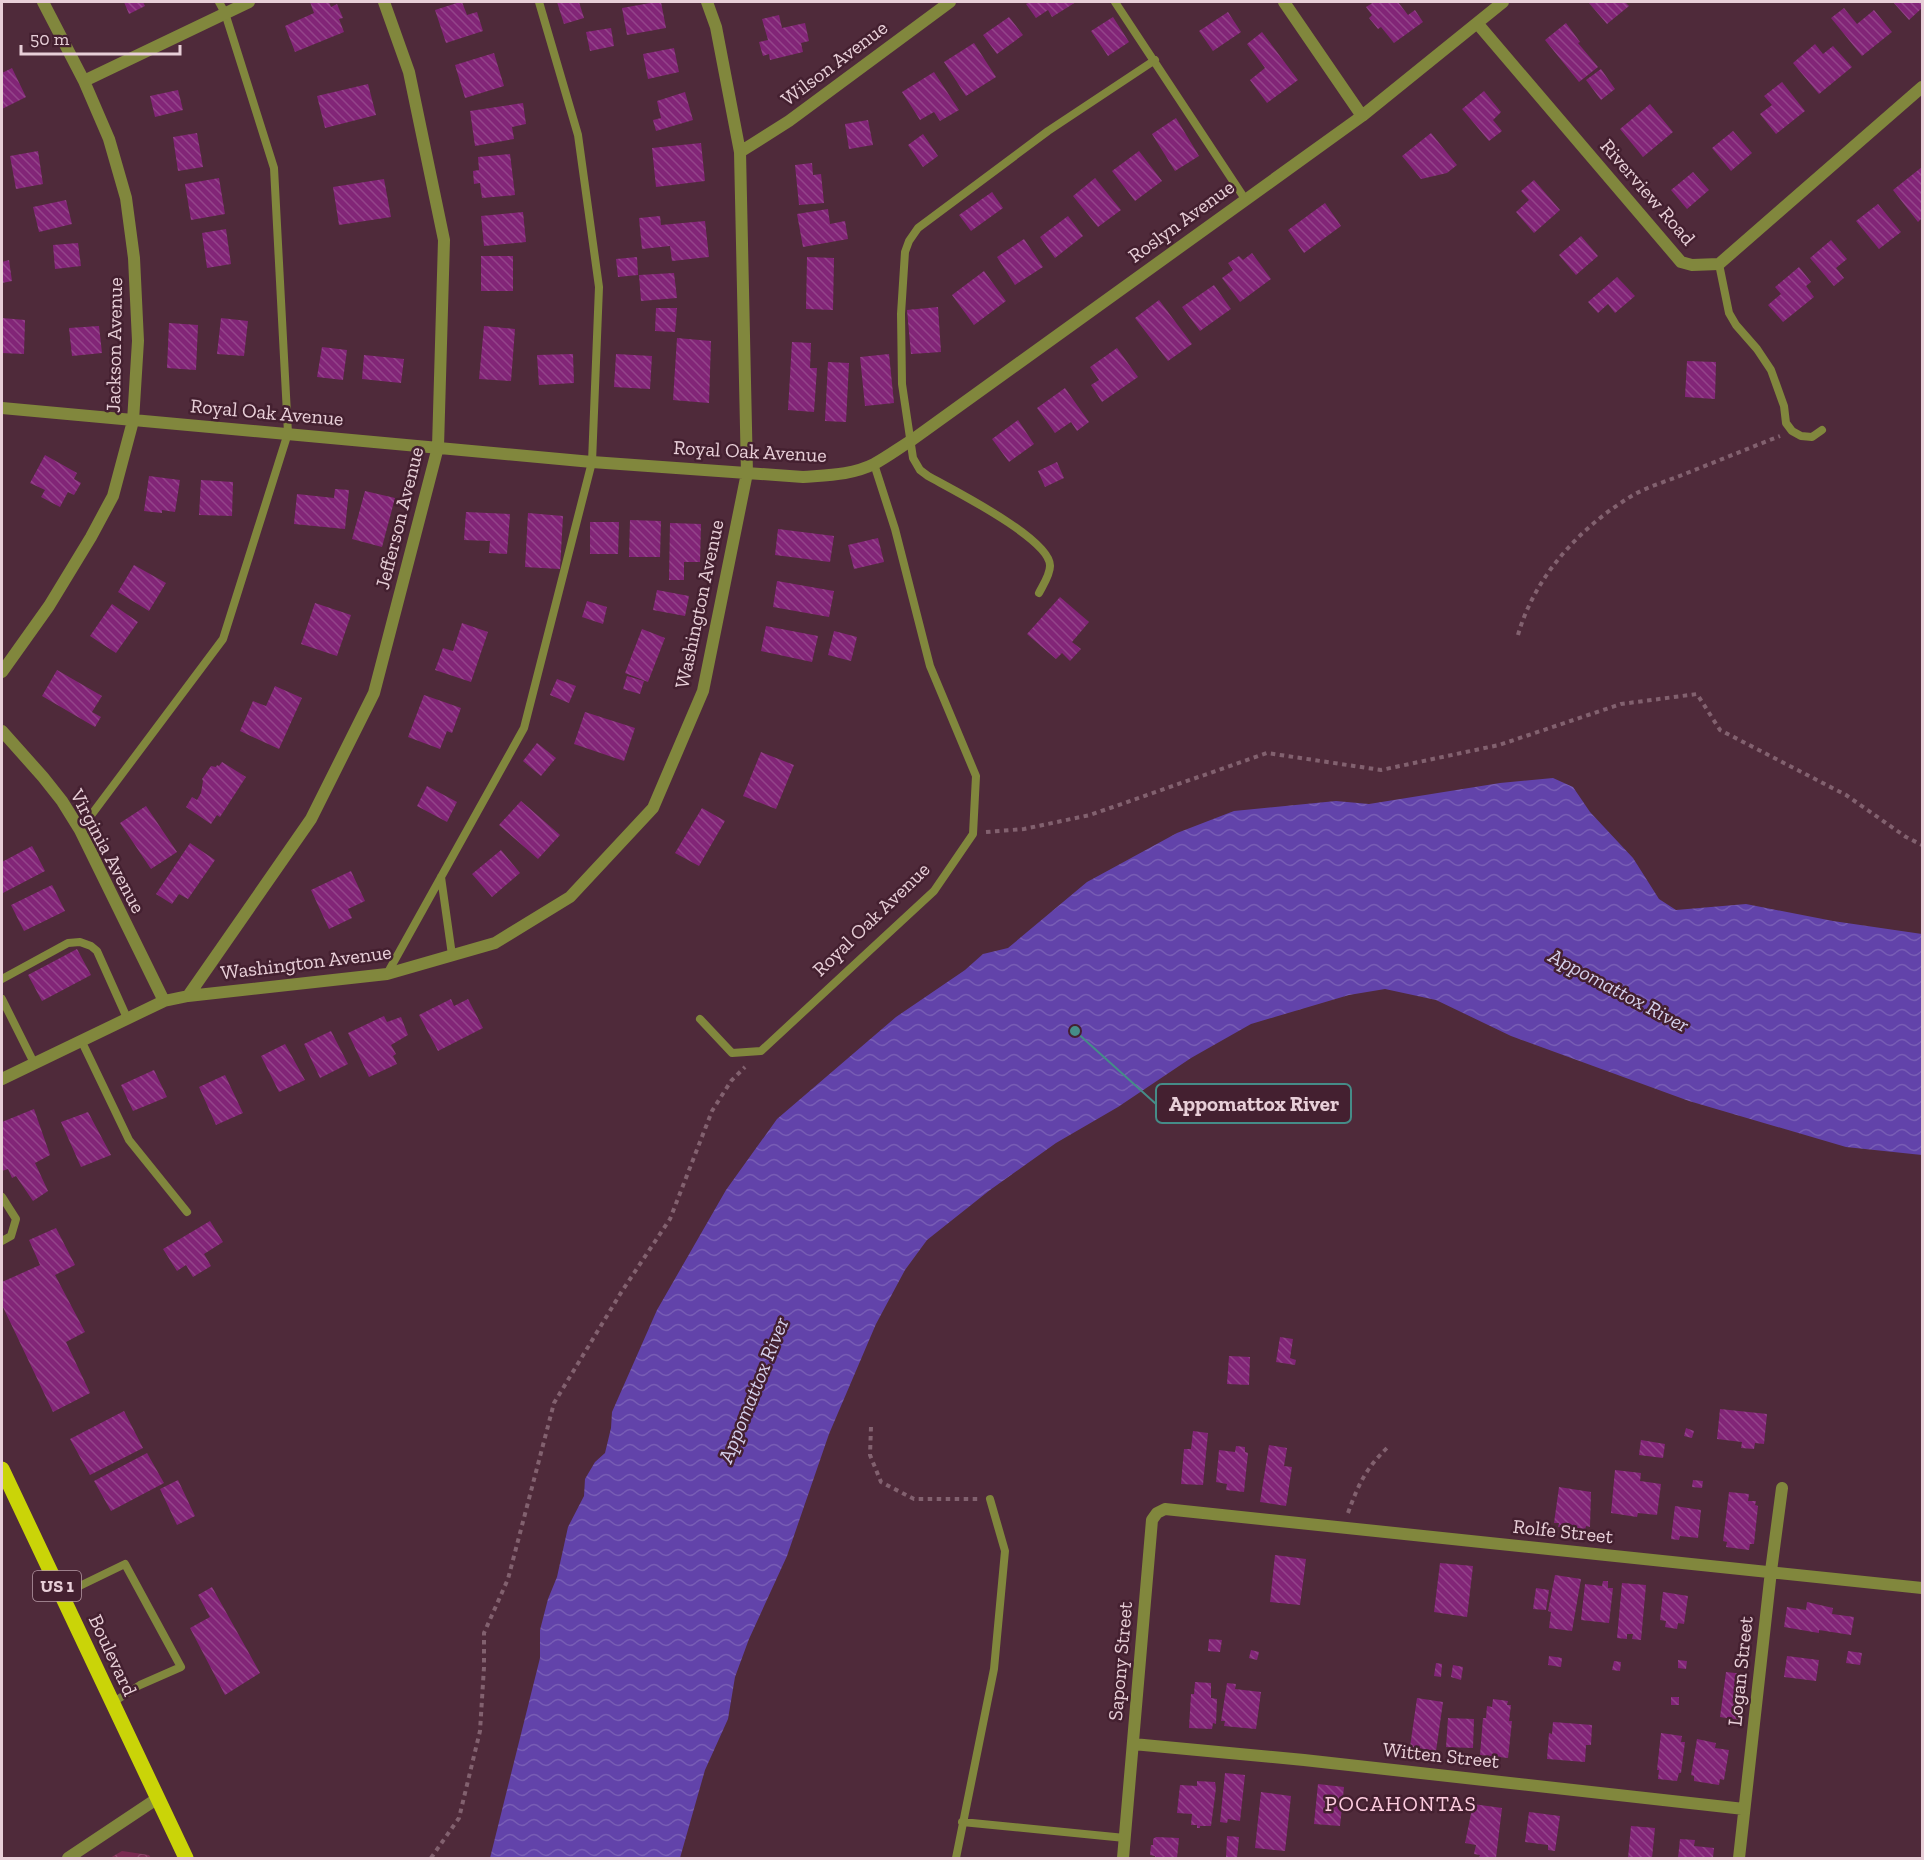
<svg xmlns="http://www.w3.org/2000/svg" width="1924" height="1860" viewBox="0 0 1924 1860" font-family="'Zilla Slab',serif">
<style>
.park{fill:url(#park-crowns)}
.water{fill:url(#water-waves)}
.building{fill:url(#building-back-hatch)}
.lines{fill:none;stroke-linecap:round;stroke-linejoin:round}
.path{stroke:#82616f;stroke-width:4;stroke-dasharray:4.5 4.5;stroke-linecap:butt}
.lane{stroke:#81873d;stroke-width:8}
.street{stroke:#81873d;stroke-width:12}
.primary{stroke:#cad408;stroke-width:15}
.labels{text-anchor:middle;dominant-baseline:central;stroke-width:5;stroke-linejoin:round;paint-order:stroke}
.shield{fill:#442030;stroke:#b79aa6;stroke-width:1.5}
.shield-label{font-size:18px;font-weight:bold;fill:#e8cfd8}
.street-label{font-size:20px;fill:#e8cfd8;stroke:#442030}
.water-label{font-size:21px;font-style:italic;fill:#d5d0eb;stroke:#442030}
.neighbourhood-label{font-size:21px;letter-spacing:1.5px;fill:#fdccdf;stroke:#442030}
.leader{fill:none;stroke:#458c88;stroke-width:2}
.callout-dot{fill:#458c88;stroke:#442030;stroke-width:2}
.callout{fill:#442030;stroke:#458c88;stroke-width:2}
.callout-label{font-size:21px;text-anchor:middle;font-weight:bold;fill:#e8cfd8}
</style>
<defs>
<pattern id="park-crowns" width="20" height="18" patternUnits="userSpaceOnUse" patternTransform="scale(1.5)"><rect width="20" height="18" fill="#792a51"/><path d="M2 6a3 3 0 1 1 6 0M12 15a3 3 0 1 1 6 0" fill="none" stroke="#8c4869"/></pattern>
<pattern id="water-waves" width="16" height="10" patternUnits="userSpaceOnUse" patternTransform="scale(1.5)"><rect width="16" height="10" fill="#6243aa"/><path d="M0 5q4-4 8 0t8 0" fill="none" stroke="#785db5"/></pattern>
<pattern id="building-back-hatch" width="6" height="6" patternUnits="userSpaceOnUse" patternTransform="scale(1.5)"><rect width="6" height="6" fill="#822577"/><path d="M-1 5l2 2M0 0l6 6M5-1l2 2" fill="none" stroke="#94448a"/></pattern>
</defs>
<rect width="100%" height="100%" fill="#4f2a3a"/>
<path class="park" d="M122,1851L149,1855L151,1858H110Z"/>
<path class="water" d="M1553,778L1573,787L1590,812L1633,858L1659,899L1676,910L1746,904L1833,921L1922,934V1155L1846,1147L1689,1101L1511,1036L1436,1000L1385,989L1349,995L1251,1024L1191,1058L1118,1107L1056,1143L990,1190L927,1240L905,1270L876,1324L829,1434L787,1556L749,1639L735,1677L728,1719L705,1770L680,1858H490L540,1658V1630L548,1599L557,1577L568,1527L584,1496L585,1479L595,1462L605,1453L611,1428L612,1412L657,1310L726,1190L777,1119L896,1017L965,970L983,954L1008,948L1087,882L1177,833L1234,811L1336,801L1369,804L1500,783Z"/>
<path class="building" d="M124,2H143L145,6L129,14Z
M310,2H329L331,7L337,4L343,18L339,19L344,32L295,52L285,26L314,13Z
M460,2H462L467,15L477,12L483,31L446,43L435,10Z
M557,2H579L584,18L564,24Z
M656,2H661L666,28L627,35L622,8Z
M1030,2H1076L1052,17L1048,10L1036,18L1026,4Z
M1374,2H1398L1408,15L1415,10L1423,22L1394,43L1381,27L1378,29L1369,18L1372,15L1366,7Z
M1588,2H1625L1629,6L1607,24Z
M1893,2H1922V8L1909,20Z
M1844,8L1857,24L1874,10L1892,32L1862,56L1831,18Z
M1228,12L1241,32L1213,51L1199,31Z
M779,15L782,28L805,23L809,41L801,43L803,52L770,60L769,54L763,56L759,42L768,40L762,19Z
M1009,17L1023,35L997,54L983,35Z
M1113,17L1129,42L1108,56L1091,31Z
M1566,23L1580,42L1578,43L1598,67L1579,82L1545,40Z
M611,28L614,46L590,51L586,32Z
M1262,32L1298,80L1267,103L1250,80L1265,68L1247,44Z
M974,43L996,77L966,96L944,62Z
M1815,44L1823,54L1833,46L1852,67L1819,94L1793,63Z
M674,48L679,72L648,79L643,54Z
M494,53L504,86L465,98L455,65Z
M12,68L26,97L2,109V73Z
M1601,69L1615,89L1601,100L1586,80Z
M934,72L959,110L940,121L934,112L920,120L902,92Z
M1782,82L1805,111L1776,134L1760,114L1772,105L1764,96Z
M368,84L376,115L325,128L317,96Z
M178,90L183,110L155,117L150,96Z
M1484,91L1501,112L1493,120L1502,131L1489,141L1462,109Z
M685,92L693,120L656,131L653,120L661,118L657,101Z
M523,103L526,124L512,127L514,139L475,146L470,111Z
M1650,104L1673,132L1643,157L1620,129Z
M1176,118L1199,156L1175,171L1152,134Z
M868,120L873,145L849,149L845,124Z
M1733,131L1752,153L1731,171L1712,148Z
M197,133L203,167L178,171L173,137Z
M1431,133L1457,165L1447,173L1421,179L1402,156Z
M923,134L938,156L923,167L908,145Z
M701,143L705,181L656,187L652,148Z
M38,151L43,184L16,189L10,156Z
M1139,151L1162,181L1135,201L1112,171Z
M510,154L515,195L482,198L480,183L474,184L473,171L479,170L478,157Z
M812,163L813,175L821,174L824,203L799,205L795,165Z
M1922,167V218L1918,222L1893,190Z
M1693,172L1709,190L1687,209L1671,190Z
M219,178L225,214L191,220L185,184Z
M1095,178L1121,210L1098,227L1073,196Z
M384,179L391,217L339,225L333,187Z
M1534,180L1560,210L1534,233L1516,212L1529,200L1521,191Z
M992,192L1003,208L971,231L959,215Z
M66,200L72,224L39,232L33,207Z
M1325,203L1341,226L1304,253L1288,230Z
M1878,204L1901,232L1879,249L1856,221Z
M828,209L830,224L845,221L848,239L803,247L797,214Z
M523,212L526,242L484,246L481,216Z
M660,216L661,225L705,221L709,257L672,261L670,246L642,249L639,218Z
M1068,216L1083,236L1055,258L1040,237Z
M226,229L231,264L207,268L202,233Z
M1581,236L1598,256L1576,275L1559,255Z
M1024,239L1043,267L1015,285L997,257Z
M1831,240L1847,259L1836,268L1844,278L1834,286L1810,258Z
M78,243L81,266L55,269L53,245Z
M1252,253L1271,279L1240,302L1222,278L1233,270L1228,263L1239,256L1243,260Z
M481,256H513V291H481Z
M637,257L638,275L618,277L616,259Z
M807,257L834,258L833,310L806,309Z
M9,260L12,281L2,283V262Z
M1799,267L1811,282L1806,286L1814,297L1783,322L1768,305L1781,294L1775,287Z
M984,271L1006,301L974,325L952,295Z
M674,273L677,298L641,301L639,275Z
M1617,277L1635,296L1615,313L1608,304L1598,313L1588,302Z
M1214,285L1231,309L1200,331L1182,307Z
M1159,300L1192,344L1168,361L1135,318Z
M938,307L941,352L911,354L907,310Z
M656,308H677L675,332L655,331Z
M2,318L25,320L24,354L2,353Z
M221,318L248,321L244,356L217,354Z
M169,323L198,325L196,370L167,368Z
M99,326L102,353L72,356L69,328Z
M484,326L515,329L511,381L479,379Z
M677,338L711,341L709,403L673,400Z
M792,342L811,343L810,368H817L814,412L788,410Z
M322,347L347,350L343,380L317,377Z
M1117,348L1138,377L1102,402L1091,385L1099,380L1090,367Z
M573,354L574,383L539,385L537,355Z
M616,354L652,356L650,389L614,387Z
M889,354L894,403L865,406L860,357Z
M364,355L404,359L401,383L362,379Z
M1687,361L1716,362L1715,399L1685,397Z
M828,362L849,363L846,422L825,421Z
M1065,388L1089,422L1077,431L1071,422L1055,433L1037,408Z
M1018,420L1034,444L1009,462L992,439Z
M45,455L77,473L74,479L81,483L74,495L68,492L60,507L41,497L45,490L30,483Z
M1057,462L1064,478L1045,487L1038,471Z
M149,476L180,480L175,512L162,510V513L144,511Z
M201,480L233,482L232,516L199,515Z
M335,489L349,490L345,529L294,524L297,494L334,498Z
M365,491L395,498L382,547L352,539Z
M466,512L510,514L507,554L489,553L490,541L464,540Z
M528,513L563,516L560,569L525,567Z
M630,520L661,521L660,557H629Z
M590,522H619L618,554H590Z
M670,523L701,524L700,562H684V580H669Z
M778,529L834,536L830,562L775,555Z
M878,538L884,562L854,569L848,545Z
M134,565L166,583L149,611L118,592Z
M777,581L834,591L829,617L773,607Z
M657,590L689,596L685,616L653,610Z
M1060,597L1089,622L1072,642L1081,649L1070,661L1062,653L1056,659L1027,634Z
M587,601L607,607L603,624L582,617Z
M315,603L351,615L337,656L301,644Z
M112,604L138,622L116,653L90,636Z
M462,623L488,632L471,682L435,670L443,648L453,651Z
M766,626L818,636L812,662L761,651Z
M642,629L665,638L648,682L625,673Z
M834,631L857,637L851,661L828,655Z
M57,670L102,696L92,712L101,717L95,727L42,696Z
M627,676L644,681L640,694L623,689Z
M557,679L576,686L569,703L550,695Z
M275,686L302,698L279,749L240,731L253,701L266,706Z
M424,695L461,708L452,733L447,731L440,749L408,737Z
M585,712L635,728L624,761L574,744Z
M537,743L556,758L541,776L523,761Z
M761,752L794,765L776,809L743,796Z
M222,762L246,777L220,817L217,815L211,824L186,807L192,797L197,800L201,793L203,781L202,779L211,766L216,767L217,765L219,766Z
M427,786L457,802L447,822L417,806Z
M521,801L560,835L538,859L499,825Z
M146,806L177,852L151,869L120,823Z
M702,808L725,821L699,866L675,853Z
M190,843L215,860L188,899L179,894L172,904L156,894Z
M32,846L45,871L3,893L2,862Z
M501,850L520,873L492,897L472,874Z
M351,871L365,901L348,909L352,918L329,929L311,890Z
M52,885L65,911L24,931L11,905Z
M77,949L91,975L42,1001L28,975Z
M451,999L454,1006L468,999L483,1028L438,1051L419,1015Z
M384,1016L387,1022L401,1017L408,1035L391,1045L396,1054L393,1056L397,1064L369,1077L348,1033Z
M331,1031L348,1064L320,1078L304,1044Z
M285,1044L305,1080L279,1092L261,1056Z
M154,1070L167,1097L133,1111L121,1085Z
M225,1075L243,1113L216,1125L199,1087Z
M34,1109L50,1155L35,1163L48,1191L33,1201L16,1176L12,1178L8,1169L2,1171V1122Z
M88,1112L111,1155L81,1167L61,1122Z
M210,1221L223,1242L204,1254L211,1266L193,1277L186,1265L177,1271L163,1249Z
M56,1228L75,1265L55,1275L85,1332L66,1342L90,1393L53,1412L2,1305V1282L40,1265L29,1240Z
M1280,1337L1293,1339L1290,1358L1296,1360L1295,1365L1276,1362Z
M1229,1356L1250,1357L1249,1385L1227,1384Z
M1720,1409L1767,1414L1764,1444L1755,1443L1754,1449L1741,1448L1742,1442L1717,1439Z
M124,1411L143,1448L90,1475L70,1439Z
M1686,1428L1694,1431L1692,1438L1684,1436Z
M1193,1431L1208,1433L1203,1485L1181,1484L1184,1449H1191Z
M1641,1440L1665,1444L1663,1458L1639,1455Z
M1269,1445L1287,1448L1284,1466L1292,1467L1286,1506L1260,1502Z
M1236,1446L1245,1447V1452L1248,1453L1244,1492L1226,1490L1227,1484L1216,1482L1219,1450L1235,1452Z
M147,1453L164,1483L111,1511L94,1481Z
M1615,1470L1641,1473L1640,1481L1661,1484L1657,1515L1638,1513L1637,1517L1611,1513Z
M178,1480L195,1516L177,1525L160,1489Z
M1693,1480L1703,1481L1702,1488L1692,1487Z
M1559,1487L1591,1492L1590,1527L1586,1526L1585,1530L1558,1527L1559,1523H1554Z
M1729,1492L1749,1494L1748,1501H1756L1755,1505L1758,1506L1754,1544H1750L1749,1550L1726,1547L1727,1542L1723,1541Z
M1675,1506L1701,1510L1698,1538L1680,1536L1679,1540L1671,1539Z
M1275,1555L1306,1559L1300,1605L1270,1602Z
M1440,1563L1473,1566L1467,1617L1434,1612Z
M1555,1575L1581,1579L1572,1631L1549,1628L1551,1612L1548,1611Z
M1603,1581H1608V1588H1613L1609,1623L1581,1620L1585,1584L1602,1586Z
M1622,1583L1646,1585L1641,1640L1632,1639L1633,1634H1627V1639L1617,1638Z
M212,1587L260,1673L225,1695L190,1628L210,1617L198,1595Z
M1536,1588L1549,1590L1546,1610L1533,1609Z
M1663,1592L1688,1596L1684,1624L1678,1623L1677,1629L1665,1627L1666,1621L1660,1620Z
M1807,1602L1833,1608L1832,1614L1854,1617L1851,1635L1819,1630V1633L1784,1627L1787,1607L1806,1610Z
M1209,1639L1222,1640L1220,1652L1208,1651Z
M1251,1650L1259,1652L1257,1660L1249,1658Z
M1848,1651L1862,1653L1860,1665L1846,1663Z
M1549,1656L1562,1658L1561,1667L1548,1665Z
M1787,1656L1819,1660L1816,1681L1784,1677Z
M1678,1660L1687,1661L1686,1669L1678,1668Z
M1614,1661L1621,1662L1620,1671L1612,1670Z
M1436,1663L1442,1664L1441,1677L1434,1676Z
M1453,1665L1463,1667L1461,1680L1451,1677Z
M1726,1672L1744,1674L1739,1720L1720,1717Z
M1195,1682L1211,1683V1698L1217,1699L1216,1724L1213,1723L1212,1729L1189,1728L1191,1694H1194Z
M1227,1683L1236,1684L1235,1689L1261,1692L1256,1729L1224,1726L1225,1721H1221Z
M1671,1697H1679V1705H1671Z
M1417,1698L1443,1702L1436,1751L1410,1747Z
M1493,1699L1508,1701L1507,1705H1511L1509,1721H1512L1508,1758L1480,1755L1483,1718H1486L1487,1706L1492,1707Z
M1448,1718L1474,1719L1473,1748L1446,1747Z
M1553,1722L1592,1725L1591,1745H1586L1585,1762L1547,1759L1549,1733L1552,1734Z
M1661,1733L1682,1736L1681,1742H1685L1681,1773H1679L1677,1781L1658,1779L1659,1770H1657Z
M1697,1739L1716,1743L1715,1748L1729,1750L1724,1780L1720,1779L1719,1785L1694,1781V1776L1691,1775Z
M1225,1773L1245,1775L1240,1821L1228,1819L1227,1823L1220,1822Z
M1197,1781L1215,1782L1216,1788L1211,1826H1200V1828H1197V1825H1191L1192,1814L1177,1813L1180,1785L1197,1786Z
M1318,1784L1344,1787L1340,1826L1314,1824Z
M1261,1792L1291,1796L1285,1851L1255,1848Z
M1473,1804L1502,1808L1496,1858H1479L1480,1855L1474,1854L1476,1845L1465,1843Z
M1529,1812L1560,1816L1555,1851L1548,1850V1845L1525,1842Z
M1631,1826L1655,1828L1652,1858H1628Z
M1227,1836L1239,1837L1237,1858H1226Z
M1156,1837L1179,1838L1177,1858H1155V1856L1150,1855L1151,1845H1153V1839Z
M1680,1839L1695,1840L1694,1846L1714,1848L1713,1858H1678Z"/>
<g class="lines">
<path class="path" d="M1518,635C1535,575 1582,525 1635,494C1650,486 1667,481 1682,475C1715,462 1747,449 1780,436
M986,832L1024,829L1090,815L1267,753L1381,770L1499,745L1621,704L1697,694L1720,730L1846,795L1906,837L1922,845
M871,1427L870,1455L881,1482L914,1499H978
M1348,1513C1358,1485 1366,1468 1388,1447
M431,1858L459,1818L480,1731L484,1667V1633L508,1579L554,1403L622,1291L670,1219L712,1111L731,1081L745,1067"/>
<path class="lane" d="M1115,2L1245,199
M1719,264L1729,313L1736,325L1757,349L1771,370L1784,406L1786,423L1792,431L1801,436L1812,437L1822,430
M1039,593C1043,585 1050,575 1050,566C1051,539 951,489 928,476L920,470L913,458L902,384L901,314L905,252L909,241L918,228L1048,131L1155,60
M80,830L223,639L288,433L274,168L225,13L219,2
M441,877L452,955
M387,974L524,728L592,462L599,287L578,135L539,2
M2,979L68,943L80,942L91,946L97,951L127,1018
M2,999L34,1063
M700,1019L732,1053L761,1051L934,891L973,834L976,776L930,666L895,529L874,464
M81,1040L129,1140L187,1212
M2,1197L16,1219L11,1236L2,1241
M61,1595L125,1564L181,1667L140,1685L112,1703
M962,1822L1125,1838
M956,1858L994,1669L1005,1551L990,1499"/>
<path class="street" d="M1284,2L1362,116
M1477,23L1681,262L1692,265L1719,264L1922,87
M84,81L249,2
M740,152L789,121L950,2
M2,408L592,462L803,477C828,475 852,475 874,464C887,457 899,448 912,440L1362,116L1503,2
M2,672L49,606L91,537L113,496L133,421L138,341L134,258L126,198L109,139L84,81L43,2
M2,731L43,777L62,801L80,830L164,1001
M188,996L311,819L374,693L438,447L444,240L409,72L384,2
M2,1079L164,1001L188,996L387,974L495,943L570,897L653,808L703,691L747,473L740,152L716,27L707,2
M1133,1744L1304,1760L1744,1809
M68,1858L158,1798
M1123,1858L1152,1520L1157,1513L1165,1509L1922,1588
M1739,1858L1771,1571L1782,1488"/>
<path class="primary" d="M2,1469L186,1858"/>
</g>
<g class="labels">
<rect class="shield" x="33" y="1571" width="48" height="30" rx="4.5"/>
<g class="shield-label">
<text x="57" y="1586">US 1</text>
</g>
<g class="street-label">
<text transform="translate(834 63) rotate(-37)">Wilson Avenue</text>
<text transform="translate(1648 192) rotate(49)">Riverview Road</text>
<text transform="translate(1181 221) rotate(-36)">Roslyn Avenue</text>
<text transform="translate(114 345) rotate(-89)">Jackson Avenue</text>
<text transform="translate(267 412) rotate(5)">Royal Oak Avenue</text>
<text transform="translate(750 451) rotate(3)">Royal Oak Avenue</text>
<text transform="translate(399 518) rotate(-76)">Jefferson Avenue</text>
<text transform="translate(699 604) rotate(-78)">Washington Avenue</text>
<text transform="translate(108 851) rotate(62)">Virginia Avenue</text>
<text transform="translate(871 919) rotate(-44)">Royal Oak Avenue</text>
<text transform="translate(306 962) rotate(-7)">Washington Avenue</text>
<text transform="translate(1563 1531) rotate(6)">Rolfe Street</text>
<text transform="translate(113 1655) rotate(65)">Boulevard</text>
<text transform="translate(1120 1661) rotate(-85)">Sapony Street</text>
<text transform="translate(1740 1671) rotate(-84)">Logan Street</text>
<text transform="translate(1441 1755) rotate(6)">Witten Street</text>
</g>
<g class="water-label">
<text transform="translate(1619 990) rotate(28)">Appomattox River</text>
<text transform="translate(753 1390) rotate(-68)">Appomattox River</text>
</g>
<g class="neighbourhood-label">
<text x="1401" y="1803">POCAHONTAS</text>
</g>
</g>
<path class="leader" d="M1075 1031L1156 1104"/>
<circle class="callout-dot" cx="1075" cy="1031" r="6"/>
<rect class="callout" x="1156" y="1084" width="195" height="39" rx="6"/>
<g class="callout-label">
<text x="1254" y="1111">Appomattox River</text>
</g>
<rect width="1924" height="1860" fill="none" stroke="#e8cfd8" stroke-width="6"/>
<path d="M21 45v9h159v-9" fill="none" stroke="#e8cfd8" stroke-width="3"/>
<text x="30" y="45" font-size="18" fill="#e8cfd8" stroke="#442030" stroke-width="4.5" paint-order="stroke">50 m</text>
</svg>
